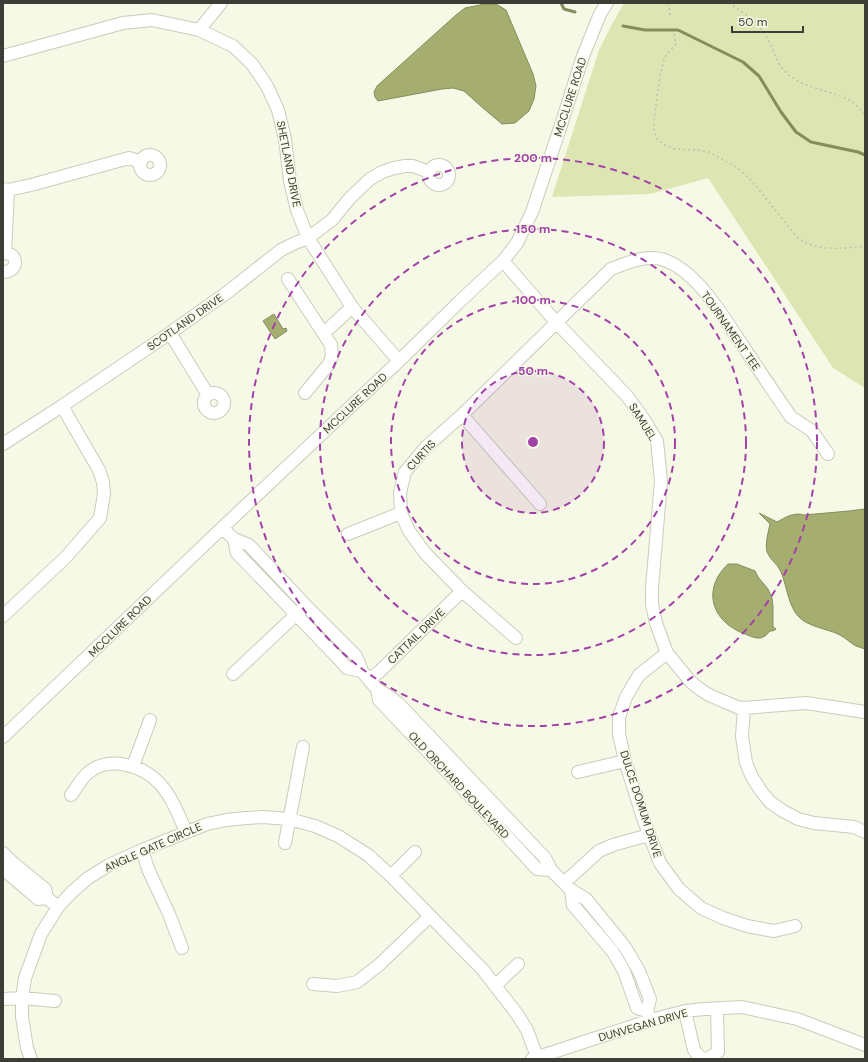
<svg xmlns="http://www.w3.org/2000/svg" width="868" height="1062" viewBox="0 0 868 1062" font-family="'DM Sans',sans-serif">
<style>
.green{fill:#dde6b2}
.water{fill:#a5ae6f;stroke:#868c5e}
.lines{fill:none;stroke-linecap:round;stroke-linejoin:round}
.stream{stroke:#868c5e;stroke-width:3}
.minor-casing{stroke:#cacdbb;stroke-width:14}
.path{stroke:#bdc0b0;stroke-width:1.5;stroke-dasharray:2 3;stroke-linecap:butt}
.minor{stroke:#fff;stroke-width:12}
.ring{fill:none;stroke:#a241a8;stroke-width:2;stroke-dasharray:7 5}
.labels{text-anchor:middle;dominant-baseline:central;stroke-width:3;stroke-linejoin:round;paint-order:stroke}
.street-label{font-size:11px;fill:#3c3d36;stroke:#f5f9e6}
.centre{fill:#a241a8;stroke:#f5f9e6;stroke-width:2}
.ring-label{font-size:12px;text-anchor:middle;font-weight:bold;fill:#a241a8;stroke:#f5f9e6;stroke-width:3;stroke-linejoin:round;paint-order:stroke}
</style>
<rect width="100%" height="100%" fill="#f5f9e6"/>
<path class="green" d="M624,3H865V388L833,368L708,178L650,194L552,197L599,50L611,26Z"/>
<path class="water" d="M485,4H496L506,10L533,74L536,86L534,99L529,111L515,123L502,124L483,108L464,91L453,88L442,89L378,101L375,97L374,92L377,86L456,15L465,8Z
M274,314L283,329L286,328L287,331L275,339L263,321Z
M865,509V649C862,648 859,647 856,646C850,643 845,637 838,634C827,629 807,626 799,617C788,606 787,586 781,572C778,564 770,560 767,552C765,544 768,533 770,524L759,513L777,522C786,517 794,512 804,515L849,511Z
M728,564H737L755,571L758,577L768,589L772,598L773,607V627L776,629C774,631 772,631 770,631C768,633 766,636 763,637C758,640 750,636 745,634C712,622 701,590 728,564Z"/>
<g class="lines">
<path class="stream" d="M561,3L564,9L575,12
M623,26L645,30H678L743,62L759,76L781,112L796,132L811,142L858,152L865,155"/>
<g class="minor-casing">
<path id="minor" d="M199,30L221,3
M3,56L123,23L152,20L199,30L233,46L252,64L267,86L278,110L285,139L290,181L297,210L308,238L352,307L399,361
M140 165a10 10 0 1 1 20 0a10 10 0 1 1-20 0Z
M429 175a10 10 0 1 1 20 0a10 10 0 1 1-20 0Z
M3,189L8,190L31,185L129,158L141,162
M3,253C19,252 19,272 3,272
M5,253L8,190
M503,261L556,322L627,396L645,421L657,441L661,481L652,588V604L656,623L667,653L691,682L701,690L709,695L737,707L744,708L806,703L865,712
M288,279L331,345L332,356L329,364L305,393
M170,333L208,395
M324,333L352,307
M204 403a10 10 0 1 1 20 0a10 10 0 1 1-20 0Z
M62,406L170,333L229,291L281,250L295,243L308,238L332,220L350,198L370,179L382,172L394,168L405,166H413L429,172
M462,415L540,504
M3,444L62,406L99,470L103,482L104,494L100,518L66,557L3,616
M222,528L234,539L249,545L313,613L356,656L362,671L369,680L377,689L390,697L399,704L545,858L551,870L571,890L586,899L625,947L639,971L650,999L647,1011L651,1020
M348,534L401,513
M234,539L237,553L336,656L347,668L362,671
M516,638L462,591L425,553L409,531L401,513L400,493L405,472L426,447L462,415L611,269C627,263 649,253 667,261C699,274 724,318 743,346C759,370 775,394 791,417L812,431L828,454
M667,653L639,675L626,697L619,717V734L625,761L644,821L660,863L679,889L701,908L723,918L747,926L774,931L795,926
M233,674L301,610
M369,680L379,672L462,591
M377,689L379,700L472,798L537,869L551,870
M744,708L742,736L746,763L752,777L761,791L770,802L783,811L798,819L814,823L854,827L865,832
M3,737L222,528L399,361L459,302L503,261L517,243L532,212L560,128L583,56L600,14L607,3
M133,766L150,720
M578,772L625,761
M71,795C76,789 82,777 88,773C108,755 143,765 160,784C172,797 179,816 186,832
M285,843L303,747
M142,850L148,869L169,914L182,948
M3,853L13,863L45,889L47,898L58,907
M3,869L38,899L47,898
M391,876L415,852
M564,883L599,851L613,845L649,835
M571,890L573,905L613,952L624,971L637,1008L647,1011
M313,984L337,986L357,982L379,965L430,916
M495,986L518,964
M3,999L22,998L55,1001
M685,1011L694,1050L700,1057L704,1059
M31,1059L27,1048L22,1017V998L25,978L41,934L58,907L72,892L88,878L109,865L142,850L207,824L226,820L246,818L263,817L289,819L315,826L338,836L368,855L391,876L483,970L517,1014L527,1030L538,1059
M532,1059L651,1020L685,1011L704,1009L742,1007L797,1019L865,1045
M704,1059L709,1058L718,1052L717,1009"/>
</g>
<path class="path" d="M669,3L670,17
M729,3C742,12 758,22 766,36C774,49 776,65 789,75C806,89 830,90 849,100C855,103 860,109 865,114
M674,34L676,44L667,54L664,59L662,67L658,89L654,121V131L657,139L666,146L674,149L698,150L709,152L736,167L741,171L752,181L796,236C814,252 842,249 865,246"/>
<use href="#minor" class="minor"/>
</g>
<circle cx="533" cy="442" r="71" fill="#a241a8" fill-opacity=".12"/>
<g class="ring">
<circle cx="533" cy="442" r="71"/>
<circle cx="533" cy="442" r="142"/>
<circle cx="533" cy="442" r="213"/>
<circle cx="533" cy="442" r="284"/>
</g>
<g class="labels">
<g class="street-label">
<text transform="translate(570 97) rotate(-72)">MCCLURE ROAD</text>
<text transform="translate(289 164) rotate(79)">SHETLAND DRIVE</text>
<text transform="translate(185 322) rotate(-35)">SCOTLAND DRIVE</text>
<text transform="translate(731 331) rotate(55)">TOURNAMENT TEE</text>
<text transform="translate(355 403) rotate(-43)">MCCLURE ROAD</text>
<text transform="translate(643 422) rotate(58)">SAMUEL</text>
<text transform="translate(421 455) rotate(-47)">CURTIS</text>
<text transform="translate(120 626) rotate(-44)">MCCLURE ROAD</text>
<text transform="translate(416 636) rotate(-44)">CATTAIL DRIVE</text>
<text transform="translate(459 785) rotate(47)">OLD ORCHARD BOULEVARD</text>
<text transform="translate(641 804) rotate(72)">DULCE DOMUM DRIVE</text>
<text transform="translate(153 847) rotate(-24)">ANGLE GATE CIRCLE</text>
<text transform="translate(643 1025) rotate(-16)">DUNVEGAN DRIVE</text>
</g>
</g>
<circle cx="533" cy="442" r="6" class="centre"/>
<g class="ring-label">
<text x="533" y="162">200 m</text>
<text x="533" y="233">150 m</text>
<text x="533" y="304">100 m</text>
<text x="533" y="375">50 m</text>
</g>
<rect width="868" height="1062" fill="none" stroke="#3c3d36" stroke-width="8"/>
<path d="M732 26v6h71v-6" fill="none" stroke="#3c3d36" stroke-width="2"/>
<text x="738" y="26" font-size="12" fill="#3c3d36" stroke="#f5f9e6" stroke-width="3" paint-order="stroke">50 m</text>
</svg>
